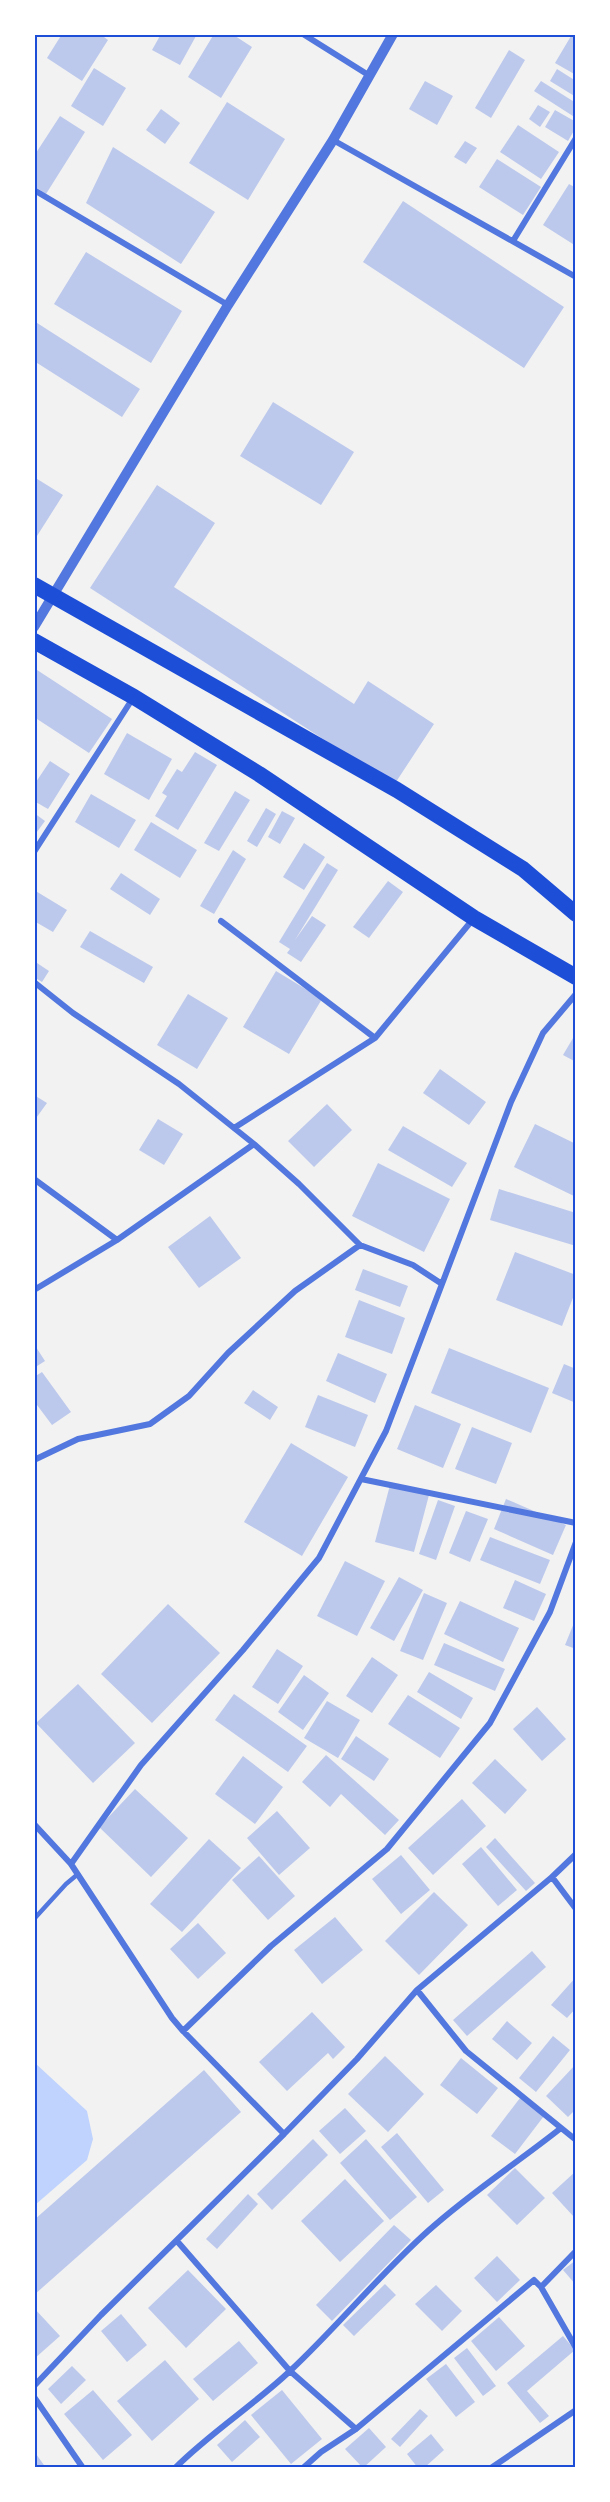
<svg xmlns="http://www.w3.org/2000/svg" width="610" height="2502" viewBox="0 0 610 2502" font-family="Figtree,sans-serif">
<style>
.water{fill:#bfd3fe}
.building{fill:#bdc9ec}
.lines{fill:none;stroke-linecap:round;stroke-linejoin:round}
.service{stroke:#5277de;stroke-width:4.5}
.minor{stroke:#5277de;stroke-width:6}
.tertiary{stroke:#5277de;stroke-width:10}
.trunk{stroke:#1d4ed8;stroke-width:16}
.neatline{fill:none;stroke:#1d4ed8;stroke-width:2}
</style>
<rect width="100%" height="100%" fill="#f2f2f2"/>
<path class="water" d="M35,2063L87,2111L93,2139L87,2160L35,2205Z"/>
<path class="building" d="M62,34H100L108,40L82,81L47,58Z
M161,34L196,36L180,65L152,50Z
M214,34H232L252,47L221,98L188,77Z
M571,36L576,39V75L555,63Z
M509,50L525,60L491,118L475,108Z
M94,68L126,88L103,126L71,106Z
M557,69L576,81V97L550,81Z
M425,81L453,96L437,125L409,109Z
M541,81L576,103V118L534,91Z
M227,102L285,139L248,200L189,163Z
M538,105L550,112L540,127L529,119Z
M161,109L180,123L165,144L146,130Z
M555,110L576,122V127L568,141L545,127Z
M60,116L85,132L46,194L34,186V156Z
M518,125L559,152L541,179L500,152Z
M465,141L477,148L466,164L454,157Z
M113,147L215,212L181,264L86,203Z
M497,159L541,187L523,215L479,187Z
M569,184L576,188V246L543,225Z
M403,201L564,307L524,368L363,262Z
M86,252L182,311L151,363L54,304Z
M34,321L140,389L122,417L34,361Z
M273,402L354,452L321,505L240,456Z
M34,477L63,495L37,536L34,535Z
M157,485L215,523L174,587L354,704L368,681L434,724L394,785L90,588Z
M34,668L112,719L89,753L34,717Z
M127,733L172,759L149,800L104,774Z
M195,752L217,765L178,830L155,816L167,796L162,793L177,769L182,772Z
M50,761L70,774L48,809L34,801V785Z
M235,791L250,800L219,851L204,843Z
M91,794L136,820L119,848L75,822Z
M266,808L276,814L257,847L247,841Z
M282,811L295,818L280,844L268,837Z
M34,813L45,821L34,836Z
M151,822L197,850L180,878L134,850Z
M304,843L325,857L304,890L283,877Z
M233,850L246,859L214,914L200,906Z
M327,863L338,870L295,940L312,916L326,925L301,962L287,953L290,949L279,942Z
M121,873L160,899L150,915L110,889Z
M388,881L403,892L369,938L353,927Z
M34,890L67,910L53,932L34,921Z
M90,931L153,967L144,983L80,947Z
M34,961L49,971L42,982L34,977Z
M276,971L322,999L289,1054L243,1027Z
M188,994L228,1018L197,1069L157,1045Z
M576,1033V1062L563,1055Z
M440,1069L486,1102L469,1125L423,1093Z
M34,1095L47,1103L34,1121Z
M327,1104L352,1130L314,1167L288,1141Z
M158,1119L183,1134L164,1165L139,1150Z
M535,1124L576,1144V1197L514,1167Z
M403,1126L467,1163L452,1187L388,1150Z
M378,1163L450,1199L424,1252L352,1216Z
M499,1189L576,1213V1246L490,1220Z
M210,1216L241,1258L199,1288L168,1247Z
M515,1252L576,1275V1290L562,1326L496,1300Z
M363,1269L408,1286L400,1307L355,1290Z
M359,1300L405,1318L392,1354L345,1337Z
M34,1344L45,1361L34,1368Z
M449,1348L549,1388L531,1433L431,1393Z
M338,1353L387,1374L375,1403L326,1381Z
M564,1364L576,1369V1403L552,1393Z
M42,1372L71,1412L52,1425L34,1401V1377Z
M253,1390L278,1407L270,1420L244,1403Z
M318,1395L368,1415L355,1447L305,1427Z
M415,1405L461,1424L443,1468L397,1449Z
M472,1427L512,1443L496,1484L455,1469Z
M291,1443L348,1477L302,1556L244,1522Z
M390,1485L429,1495L414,1552L375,1542Z
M506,1499L566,1525L553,1555L494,1529Z
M438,1500L455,1506L436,1560L419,1554Z
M466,1511L488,1519L470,1562L449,1553Z
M490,1537L550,1560L540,1584L480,1560Z
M345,1561L385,1581L357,1636L317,1616Z
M399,1577L423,1590L394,1641L370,1628Z
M515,1580L546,1594L534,1621L503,1608Z
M424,1593L447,1603L423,1660L400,1651Z
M460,1601L519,1628L503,1662L444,1634Z
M168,1604L220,1653L152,1723L101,1674Z
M576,1618V1649L565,1645Z
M444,1643L505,1669L495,1691L434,1665Z
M277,1649L303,1666L278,1704L252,1687Z
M372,1657L398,1675L372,1713L346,1696Z
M429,1672L473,1698L461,1719L417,1692Z
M304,1675L329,1693L303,1730L278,1712Z
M78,1684L135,1743L93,1783L36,1723Z
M234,1694L307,1746L288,1772L215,1720Z
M408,1695L460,1728L440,1758L388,1724Z
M327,1701L360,1720L338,1758L304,1738Z
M537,1707L566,1739L542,1761L513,1729Z
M356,1736L389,1759L374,1781L341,1759Z
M326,1755L399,1820L385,1835L341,1794L330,1807L302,1782Z
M243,1756L283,1787L255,1824L215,1794Z
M495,1759L527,1790L505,1814L472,1783Z
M135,1789L188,1838L151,1877L99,1827Z
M462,1799L486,1826L433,1875L408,1848Z
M277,1811L310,1848L279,1875L247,1838Z
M495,1838L535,1883L526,1891L486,1847Z
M209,1839L241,1868L182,1932L150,1904Z
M481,1847L517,1890L498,1906L462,1864Z
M401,1855L430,1890L401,1914L372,1879Z
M259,1856L295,1896L268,1920L232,1880Z
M434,1892L468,1925L419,1975L385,1941Z
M335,1917L363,1950L322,1984L294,1950Z
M198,1923L226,1953L198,1979L170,1949Z
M532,1951L546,1967L467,2036L453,2020Z
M576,1977V2008L567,2018L551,2005Z
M312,2012L345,2047L333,2059L328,2053L287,2091L259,2062Z
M507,2021L532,2043L517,2060L492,2039Z
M553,2036L570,2050L536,2092L519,2078Z
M385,2056L424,2094L388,2132L348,2094Z
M461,2058L498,2088L477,2114L440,2085Z
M576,2064V2109L568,2117L546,2096Z
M204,2070L241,2112L34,2295V2220Z
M520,2098L544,2116L515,2154L491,2136Z
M345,2108L366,2131L340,2154L319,2131Z
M397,2133L444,2190L428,2203L381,2147Z
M313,2139L328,2155L272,2210L257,2194Z
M366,2139L417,2197L390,2220L340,2163Z
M515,2168L545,2198L517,2225L487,2195Z
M576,2171V2215L574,2217L552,2193Z
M345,2179L384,2221L340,2262L301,2221Z
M248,2194L258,2204L217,2249L206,2239Z
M394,2225L411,2240L332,2321L316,2305Z
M497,2256L520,2280L497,2302L474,2278Z
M576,2260V2285L563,2270Z
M188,2270L226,2309L186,2348L148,2308Z
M385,2284L396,2295L354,2336L343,2325Z
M436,2285L462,2311L442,2331L415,2304Z
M34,2308L60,2336L34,2359Z
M121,2314L147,2345L127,2362L101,2331Z
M499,2317L525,2346L496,2371L471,2341Z
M563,2336L575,2350L527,2391L549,2416L540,2423L507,2383Z
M239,2341L258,2363L213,2401L193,2379Z
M467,2348L496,2386L483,2396L454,2358Z
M165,2360L199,2399L152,2441L117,2401Z
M446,2364L475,2402L456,2417L426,2379Z
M72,2366L86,2380L61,2404L48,2389Z
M93,2390L132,2435L103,2460L64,2414Z
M282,2390L322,2439L291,2464L251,2415Z
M420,2409L428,2416L400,2447L391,2439Z
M245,2420L260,2437L232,2462L217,2445Z
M369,2428L386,2447L363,2468L345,2449Z
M431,2434L444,2450L424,2468H418L407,2454Z
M34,2451L46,2468H34Z"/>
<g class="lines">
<path class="service" d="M34,1919L66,1884L78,1874"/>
<path class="minor" d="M303,34L370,76
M333,140L576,277
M34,190L228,305
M513,241L576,138
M34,852L133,698
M221,921L375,1038
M34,982L73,1013L179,1084L254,1144
M234,1128L375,1038L474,918
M34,1179L117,1240
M34,1290L117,1240L254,1144L299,1184L360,1245L413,1265L442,1284L511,1102L543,1033L576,994
M34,1460L78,1439L150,1424L189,1396L228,1353L295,1291L360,1245
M361,1479L576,1523
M34,1824L71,1864L172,2018L183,2031L271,1946L387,1849L490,1723L550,1612L576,1542
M71,1864L141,1765L243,1650L319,1558L386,1431L442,1284
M552,1877L576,1854
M417,1990L466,2051L576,2140
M183,2031L284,2134L357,2059L417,1990L552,1877L576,1909
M177,2241L290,2371L356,2429
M576,2251L541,2287L576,2348
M34,2386L101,2315L284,2134
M34,2397L83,2468
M175,2468C211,2432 254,2405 290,2371C338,2326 379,2275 428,2231C470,2193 517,2163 561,2128
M303,2468L321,2452L356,2429L534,2280L541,2287
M491,2468L576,2410"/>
<path class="tertiary" d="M34,627L228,305L333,140L393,34"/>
<path class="trunk" d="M34,585L397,790L523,869L576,914
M34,641L134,697L259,774L474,918L576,977"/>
</g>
<rect width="610" height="2502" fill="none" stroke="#ffffff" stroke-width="72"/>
<rect x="36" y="36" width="538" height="2430" class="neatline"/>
</svg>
